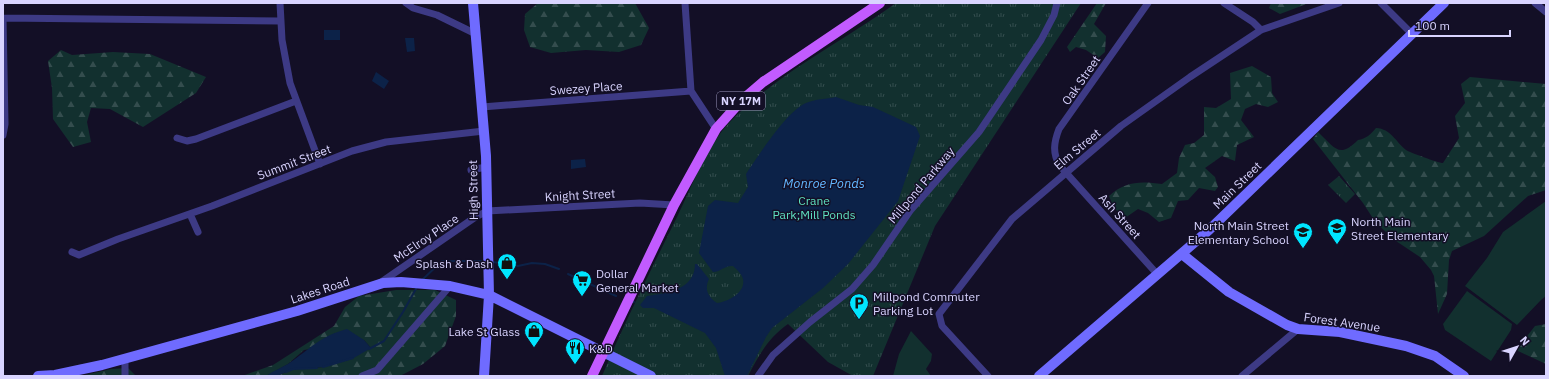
<svg xmlns="http://www.w3.org/2000/svg" width="1549" height="379" viewBox="0 0 1549 379" font-family="'IBM Plex Sans',sans-serif">
<style>
.grass{fill:#12302f}
.forest{fill:url(#forest-firs)}
.park{fill:url(#park-tufts)}
.water{fill:#0c2248}
.lines{fill:none;stroke-linecap:round;stroke-linejoin:round}
.stream{stroke:#0c2248;stroke-width:2}
.street{stroke:#3d3a85;stroke-width:7}
.secondary{stroke:#6f6bff;stroke-width:10}
.primary{stroke:#c25bff;stroke-width:10}
.labels{text-anchor:middle;dominant-baseline:central;stroke-width:3;stroke-linejoin:round;paint-order:stroke}
.shield{fill:#130f26;stroke:#9e99be;stroke-width:1}
.shield-label{font-size:11px;font-weight:bold;fill:#d9d4ff}
.street-label{font-size:12px;fill:#d9d4ff;stroke:#130f26}
.park-label{font-size:12px;fill:#5fe0c0;stroke:#130f26}
.poi-label{font-size:12px;fill:#d9d4ff;stroke:#130f26;text-anchor:start}
.water-label{font-size:13px;font-style:italic;fill:#62b6ff;stroke:#130f26}
</style>
<defs>
<pattern id="forest-firs" width="22" height="20" patternUnits="userSpaceOnUse"><rect width="22" height="20" fill="#12302f"/><path d="M5 1l3.5 6h-7zM16 11l3.5 6h-7z" fill="#344d4e"/></pattern>
<pattern id="park-tufts" width="24" height="20" patternUnits="userSpaceOnUse"><rect width="24" height="20" fill="#12302f"/><path d="M3 7l-1-3M5 7V3M7 7l1-3M15 17l-1-3M17 17v-4M19 17l1-3" fill="none" stroke="#344d4e"/></pattern>
</defs>
<rect width="100%" height="100%" fill="#130f26"/>
<path class="grass" d="M1546,201V296L1541,300L1517,325L1465,286L1487,258L1503,232Z
M1467,291L1512,324L1511,330L1491,361L1445,330L1443,324Z
M911,331L932,354L931,361L926,369L931,376H893L899,354Z"/>
<path class="forest" d="M538,3H635L649,28L641,45L619,52L586,50L551,53L530,47L524,30L525,14Z
M1097,3H1106L1094,24L1106,36L1105,52L1098,58L1086,50L1076,47L1070,52L1067,47Z
M1271,3H1309L1280,14L1269,8Z
M61,50L72,55L113,52L150,54L206,77L196,93L143,127L110,109L91,108L87,122L91,142L73,147L53,119L52,88L48,61Z
M1252,66L1271,77L1272,93L1278,102L1268,107L1256,104L1245,109L1241,120L1254,137L1237,145L1235,161L1222,156L1205,168L1215,177L1218,187L1215,191L1199,188L1188,200L1178,201L1171,218L1159,222L1148,213L1138,209L1125,218L1114,208L1109,196C1125,181 1141,181 1162,184L1177,173L1179,158L1185,145L1194,143L1204,135V107L1216,108L1231,99L1230,73Z
M1470,77L1546,84V190L1528,196L1484,236L1452,251L1449,260L1447,294L1438,314L1434,276L1431,270L1420,257L1396,241L1376,223L1363,203L1313,139L1318,132C1335,148 1339,159 1358,140C1366,139 1371,134 1376,128C1391,129 1395,141 1406,150C1409,152 1438,163 1443,163L1459,138L1455,116L1465,103L1461,84Z
M396,290H435L456,300V316L445,346L423,364L400,376H277L293,369L324,367L371,348L364,340L304,350L288,364L266,376H242L273,365L334,326L345,307L359,296Z
M1546,324V364L1518,351L1517,349L1535,326Z
M128,368L136,376H81L111,369Z"/>
<path class="park" d="M896,3H1081L935,226L873,376H853L828,362L788,324C768,338 759,355 748,376H602C625,321 652,268 678,215C691,187 708,145 729,123C777,73 841,43 896,3Z
M1339,176L1355,194L1346,203L1328,185Z"/>
<path class="water" d="M324,30H340V40H324Z
M405,38H414L415,51L407,52Z
M376,72L389,81L384,89L372,81Z
M836,97L859,105L873,107L916,127L920,136L898,201L848,264L823,288L772,328L766,337L747,376H725L716,348L705,333L654,308H643L640,305L647,296C667,293 695,290 695,264H697L709,279C704,289 708,297 717,303C727,302 746,293 743,279C742,274 736,269 733,266C725,265 720,272 713,272L699,253L708,206L715,200L738,203L748,187L746,174C759,155 786,112 806,103C815,99 827,99 836,97Z
M585,159L586,167L571,169V160Z
M347,329L364,340L371,348L352,359L324,367L293,369L277,376H266C273,371 281,368 288,364C310,349 320,336 347,329Z"/>
<g class="lines">
<path class="stream" d="M493,262L518,266L532,263L545,264L559,269
M568,274L616,296
M421,281L442,261H481
M633,302H634
M369,349L384,341L403,312L417,287
M323,367L353,358
M286,372L293,369L317,368"/>
<path class="street" d="M280,3L282,40L290,83L320,164
M406,3L413,8L437,15L476,34
M685,3L691,91L716,129
M1148,3L1059,129C1054,142 1052,153 1060,166L1158,275
M1224,3L1253,22L1261,30
M1381,3L1412,34
M1535,3L1546,12
M3,18L280,21
M482,107L691,91
M3,135L5,124L3,18
M177,138L187,141L196,139L296,101
M471,170L486,167
M190,214L198,232
M72,252L79,255L118,239L212,206L352,151L386,142L484,131
M380,283L474,218L487,211L640,203L674,205
M125,359V376
M362,376L377,370L450,286
M758,376L773,355L810,322L852,289L873,265L910,211L979,132L1041,40L1054,15L1057,3
M988,376L942,326L939,314L1012,219L1121,126L1190,77L1261,30L1339,3
M1242,376L1298,329"/>
<path class="secondary" d="M473,3L486,156L489,295L484,376
M1182,254L1229,292L1287,325L1298,329L1340,332L1406,346L1435,356L1464,376
M38,376L55,375L102,365L297,311L383,283L401,282L450,286L489,295L651,376
M1039,376L1209,230L1444,3"/>
<path class="primary" d="M592,376L674,205L716,129L742,100L763,82L880,3"/>
</g>
<defs>
<g id="school-pin" transform="scale(1)"><path d="M0 17L-7.5 6A9.5 9.5 0 1 1 7.5 6Z" fill="#00e5ff" stroke="#130f26"/><path d="M0-5L7-2L0 1L-7-2ZM-4 1L0 2.5L4 1V4Q0 6-4 4Z" fill="#111"/></g>
<g id="shop-pin" transform="scale(1)"><path d="M0 17L-7.5 6A9.5 9.5 0 1 1 7.5 6Z" fill="#00e5ff" stroke="#130f26"/><path d="M-5-2.5h2.3a2.7 3.5 0 0 1 5.4 0H5L5.5 6h-11ZM-1.5-2.5h3a1.5 2.3 0 0 0-3 0Z" fill="#111"/></g>
<g id="supermarket-pin" transform="scale(1)"><path d="M0 17L-7.5 6A9.5 9.5 0 1 1 7.5 6Z" fill="#00e5ff" stroke="#130f26"/><path d="M-6-5.5h2.5l.6 2H6L4.5 2H-2.5L-4.4-4H-6ZM-1.5 3.2a1.3 1.3 0 1 0 .1 0ZM3 3.2a1.3 1.3 0 1 0 .1 0Z" fill="#111"/></g>
<g id="parking-pin" transform="scale(1)"><path d="M0 17L-7.5 6A9.5 9.5 0 1 1 7.5 6Z" fill="#00e5ff" stroke="#130f26"/><path d="M-3.5-5.5H1a3.5 3.5 0 0 1 0 7H-1V5.5H-3.5ZM-1-3.4V-.6H.8a1.4 1.4 0 0 0 0-2.8Z" fill="#111"/></g>
<g id="restaurant-pin" transform="scale(1)"><path d="M0 17L-7.5 6A9.5 9.5 0 1 1 7.5 6Z" fill="#00e5ff" stroke="#130f26"/><path d="M-5-6h1v4h1v-4h1v4h1v-4h1v5L-1.5 .5V6h-2V.5L-5-1ZM5-6V6H3V1.5H1.5Q1.5-4 5-6Z" fill="#111"/></g>
</defs>
<g fill-rule="evenodd">
<use href="#school-pin" x="1337" y="228"/>
<use href="#school-pin" x="1303" y="232"/>
<use href="#shop-pin" x="507" y="263"/>
<use href="#supermarket-pin" x="582" y="280"/>
<use href="#parking-pin" x="859" y="303"/>
<use href="#shop-pin" x="534" y="331"/>
<use href="#restaurant-pin" x="575" y="348"/>
</g>
<g class="labels">
<rect class="shield" x="717" y="92" width="48" height="18" rx="3"/>
<g class="shield-label">
<text x="741" y="101">NY 17M</text>
</g>
<g class="street-label">
<text transform="translate(1081 80) rotate(-55)">Oak Street</text>
<text transform="translate(586 88) rotate(-4)">Swezey Place</text>
<text transform="translate(1077 149) rotate(-40)">Elm Street</text>
<text transform="translate(294 162) rotate(-21)">Summit Street</text>
<text transform="translate(921 185) rotate(-50)">Millpond Parkway</text>
<text transform="translate(1237 185) rotate(-44)">Main Street</text>
<text transform="translate(473 190) rotate(-91)">High Street</text>
<text transform="translate(580 195) rotate(-3)">Knight Street</text>
<text transform="translate(1120 216) rotate(48)">Ash Street</text>
<text transform="translate(426 238) rotate(-34)">McElroy Place</text>
<text transform="translate(320 290) rotate(-18)">Lakes Road</text>
<text transform="translate(1342 322) rotate(8)">Forest Avenue</text>
</g>
<g class="park-label">
<text x="814" y="200">Crane<tspan x="814" dy="14">Park;Mill Ponds</tspan></text>
</g>
<g class="poi-label">
<text x="1351" y="221">North Main<tspan x="1351" dy="14">Street Elementary</tspan></text>
<text x="1289" y="225" text-anchor="end">North Main Street<tspan x="1289" dy="14">Elementary School</tspan></text>
<text x="493" y="263" text-anchor="end">Splash &amp; Dash</text>
<text x="596" y="273">Dollar<tspan x="596" dy="14">General Market</tspan></text>
<text x="873" y="296">Millpond Commuter<tspan x="873" dy="14">Parking Lot</tspan></text>
<text x="520" y="331" text-anchor="end">Lake St Glass</text>
<text x="589" y="348">K&amp;D</text>
</g>
<g class="water-label">
<text x="824" y="183">Monroe Ponds</text>
</g>
</g>
<rect width="1549" height="379" fill="none" stroke="#d9d4ff" stroke-width="8"/>
<g transform="translate(1517 347) rotate(51)" stroke="#130f26" stroke-width="3" paint-order="stroke">
<path d="M0-3L7 15L0 10L-7 15Z" fill="#d9d4ff"/>
<text y="-6" font-size="11" font-weight="bold" text-anchor="middle" fill="#d9d4ff">N</text>
</g>
<path d="M1409 30v6h101v-6" fill="none" stroke="#d9d4ff" stroke-width="2"/>
<text x="1415" y="30" font-size="12" fill="#d9d4ff" stroke="#130f26" stroke-width="3" paint-order="stroke">100 m</text>
</svg>
